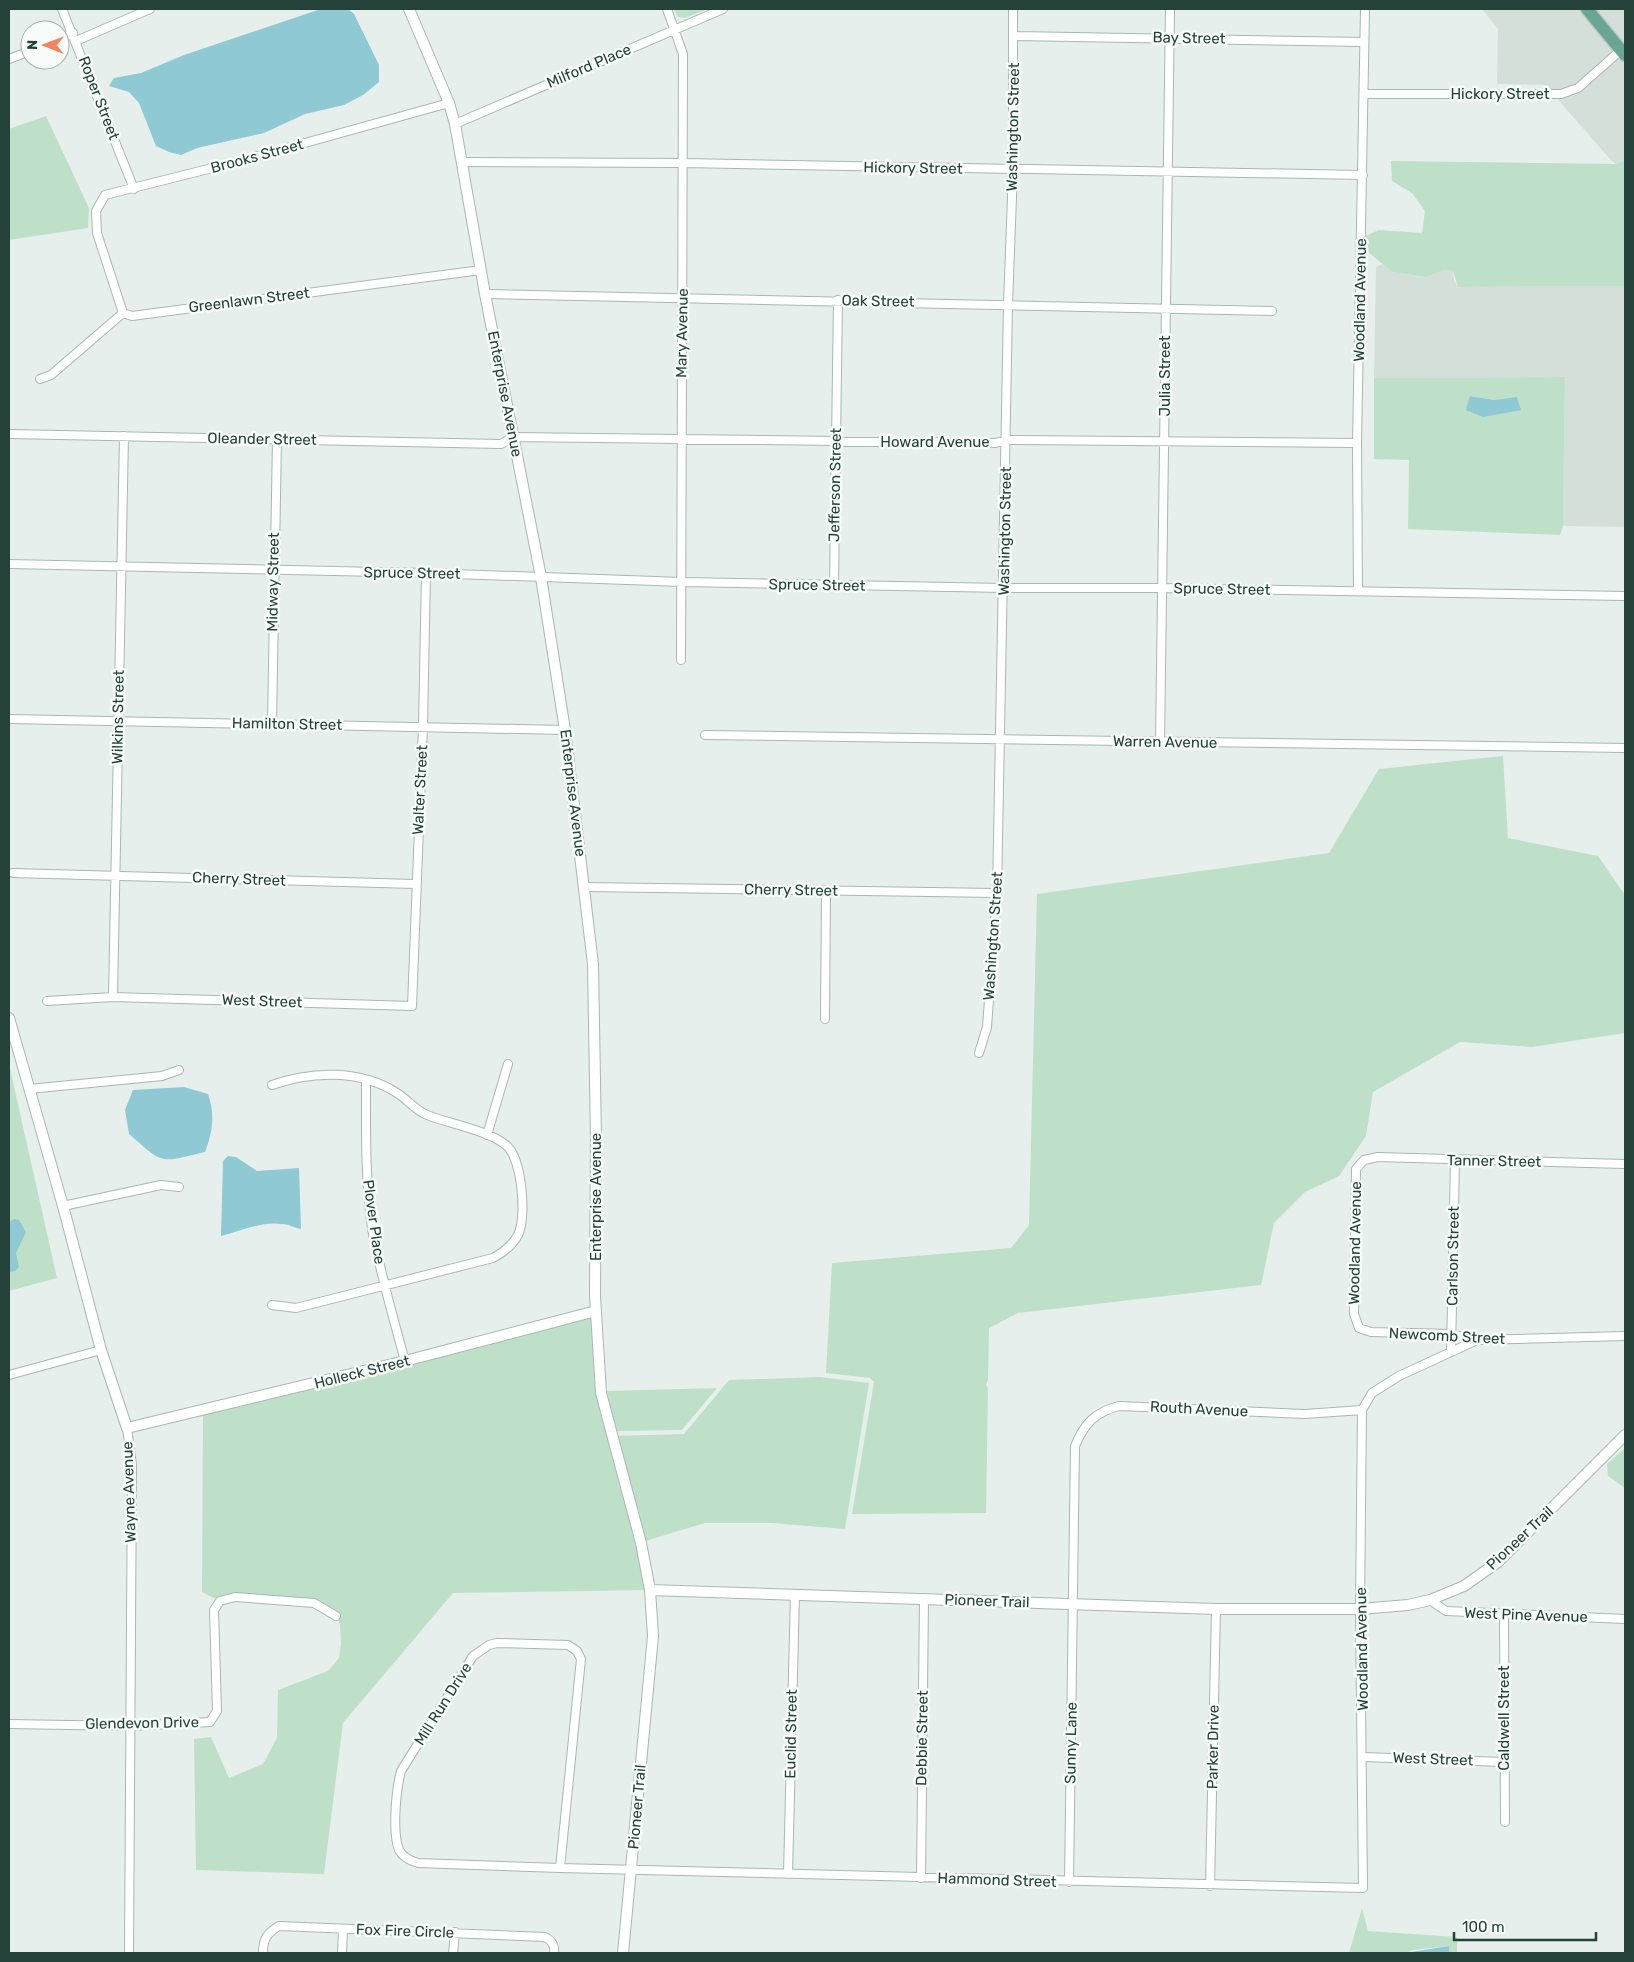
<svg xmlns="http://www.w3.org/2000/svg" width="1634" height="1962" viewBox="0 0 1634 1962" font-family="Rubik,sans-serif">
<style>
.built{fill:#d4dfda}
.green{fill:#bfe0c8;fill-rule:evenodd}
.water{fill:#8ec9d4}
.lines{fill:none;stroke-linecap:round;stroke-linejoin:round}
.minor-casing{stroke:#a8b8b2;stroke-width:10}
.tertiary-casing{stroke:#a8b8b2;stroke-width:12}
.primary-casing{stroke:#c2cac8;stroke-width:15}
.minor{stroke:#fff;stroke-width:8}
.tertiary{stroke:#fff;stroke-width:10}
.primary{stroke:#6aa596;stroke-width:12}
.labels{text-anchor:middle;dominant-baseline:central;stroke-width:5;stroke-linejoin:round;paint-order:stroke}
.street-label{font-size:15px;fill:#24423a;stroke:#f7fbf9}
</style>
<rect width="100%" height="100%" fill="#e6efeb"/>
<path class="built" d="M1482,9H1625V160L1616,164L1610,159L1545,85L1497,84L1498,29Z
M1382,264L1392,272L1426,277L1444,270L1453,271L1454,281L1458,287L1625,286V527L1563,526L1565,377L1374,378L1376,267Z"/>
<path class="green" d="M674,9H708L685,18L678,17Z
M46,116L89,208L88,228L9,240V129Z
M1625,160V286L1458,287L1453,271L1444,270L1426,277L1392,272L1367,251L1363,237L1379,230L1422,233L1425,211L1412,193L1392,181L1391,161L1616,164Z
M1565,377L1563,526L1560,535L1408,529L1409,460L1374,459V378ZM1471,396L1495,400L1466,410Z
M1503,756L1508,838L1598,856L1625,895V1033L1532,1047L1460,1042L1373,1092L1366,1136L1339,1176L1305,1192L1274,1223L1261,1285L1018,1313L989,1328L988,1379L986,1385L988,1389L986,1513L852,1514L874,1382L870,1378L826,1373L832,1263L1011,1248L1029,1225L1037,894L1329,853L1379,769Z
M9,1064L57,1278L9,1291Z
M596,1311L602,1393L612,1436L684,1434L729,1380L820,1377L869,1383L845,1529L771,1523H705L642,1542L650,1590L453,1593L343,1723L324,1874L196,1870L194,1739L211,1737L229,1778L263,1764L277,1738L278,1690L328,1671L339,1658L341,1644L340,1624L336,1616L314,1603L235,1597L220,1601L202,1592L203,1410Z
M717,1388L682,1430L616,1431L607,1391Z
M1625,1448V1488L1608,1476L1607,1464Z
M1362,1908L1368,1931L1457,1937V1953H1449V1946L1413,1950L1405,1953H1349Z"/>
<path class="water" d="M321,9H348L354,14L379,65V82L363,95L344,105L305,114L264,133L197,148L181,155L169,152L156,146L139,103L129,92L109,86L114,78L141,73L184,55Z
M1470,396L1495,400L1517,397L1521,410L1483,417L1466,410Z
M184,1087L208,1094C215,1114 213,1131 205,1152C158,1163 165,1165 129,1134L125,1110L133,1090Z
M228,1156L236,1157L257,1171L299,1168L301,1229C294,1228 289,1224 282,1224C261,1221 242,1231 221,1236L223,1161Z
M14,1219L19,1220L26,1232L16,1253L19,1267L15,1271L9,1272V1222Z
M1449,1946V1953H1405Z"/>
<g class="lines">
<g class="minor-casing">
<path id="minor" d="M62,9L134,189
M667,9L683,54L681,660
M1014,36L1364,42
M60,39L73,33
M76,41L150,9
M9,59L30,51
M1364,94H1561L1578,88L1621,50
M455,124L723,9
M463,162L684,163L1363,175
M485,294L1272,311
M123,313L97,233L96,211L105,195L240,161L449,103
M123,313L132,316L481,270
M40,379L51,375L123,313
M9,434L501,444L513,437L995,443L1006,440L1357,443
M9,564L426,573L683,582L1004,588H1163L1625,596
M834,585L838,300
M1358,591L1357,443L1365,9
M9,719L565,730
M272,724L277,439
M705,735L1625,748
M1160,743L1170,9
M13,873L415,884
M585,887L997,893
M113,997L124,436
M47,1001L113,997L412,1006L423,726L426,573
M825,1019L826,890
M979,1053L987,1027L997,893L1008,305L1013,170V9
M366,1080C366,1129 365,1179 372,1228C380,1273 393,1317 405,1361
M272,1085C311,1071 360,1069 397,1093C408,1100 415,1110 427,1115C450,1124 487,1130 506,1145C522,1158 527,1217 518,1235C512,1246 504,1252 493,1258L296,1308L272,1305
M29,1089L162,1076L179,1070
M487,1135L508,1064
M1625,1164L1378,1157L1364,1160L1356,1169L1354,1314L1359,1328L1371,1332L1451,1334L1477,1340L1625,1336
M63,1206L161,1185L179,1187
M1451,1352L1455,1160
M9,1375L101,1350
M127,1428L132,1465L129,1953
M1430,1600L1446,1611L1625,1619
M1504,1615L1505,1822
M497,1643L568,1645L577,1651L581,1659L560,1868L418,1863C411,1861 403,1857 399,1850C392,1832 396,1790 401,1771L473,1656L489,1645Z
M9,1724L130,1726L210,1722L217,1711L214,1610L220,1601L235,1597L314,1603L336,1616
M1363,1757L1504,1762
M560,1868L1363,1888L1360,1609L1362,1410
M788,1874L795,1594
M921,1878L924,1598
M1069,1882L1075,1446C1084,1424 1095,1412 1119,1406L1305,1414L1362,1410L1372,1393L1399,1376L1477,1340
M1210,1886L1216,1609
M263,1953C263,1939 267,1933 279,1926L545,1937C552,1941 555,1945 554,1953
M342,1953L343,1929
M453,1953L455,1932"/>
</g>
<g class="tertiary-casing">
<path id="tertiary" d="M409,9L449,103L455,124L485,294L541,577L565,730L593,964L596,1140L595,1296L601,1393L641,1543L650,1590L653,1636L623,1953
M9,1018L63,1206L101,1350L127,1428L405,1361L596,1311
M650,1590L1216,1609H1360L1408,1605L1430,1600L1464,1586L1498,1562L1625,1435"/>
</g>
<g class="primary-casing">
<path id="primary" d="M1587,9L1625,55"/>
</g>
<use href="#minor" class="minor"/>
<use href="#tertiary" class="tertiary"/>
<use href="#primary" class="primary"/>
</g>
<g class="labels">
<g class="street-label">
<text transform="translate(1189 38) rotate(1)">Bay Street</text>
<text transform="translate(589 66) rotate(-23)">Milford Place</text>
<text x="1500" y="94">Hickory Street</text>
<text transform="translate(99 98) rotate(69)">Roper Street</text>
<text transform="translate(1013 127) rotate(-89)">Washington Street</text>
<text transform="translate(257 156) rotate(-15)">Brooks Street</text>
<text transform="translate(913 168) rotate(1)">Hickory Street</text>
<text transform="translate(249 300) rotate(-7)">Greenlawn Street</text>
<text transform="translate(1360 300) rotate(-89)">Woodland Avenue</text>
<text transform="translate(878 301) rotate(1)">Oak Street</text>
<text transform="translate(682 333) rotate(-89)">Mary Avenue</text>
<text transform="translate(1165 376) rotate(-90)">Julia Street</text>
<text transform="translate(505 394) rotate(79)">Enterprise Avenue</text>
<text transform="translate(262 439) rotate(1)">Oleander Street</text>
<text x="935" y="442">Howard Avenue</text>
<text transform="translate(835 485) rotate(-89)">Jefferson Street</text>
<text transform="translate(1005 531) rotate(-89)">Washington Street</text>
<text transform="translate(412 573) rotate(1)">Spruce Street</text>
<text transform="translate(273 582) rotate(-89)">Midway Street</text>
<text transform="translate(817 585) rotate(1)">Spruce Street</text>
<text transform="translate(1222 589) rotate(1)">Spruce Street</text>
<text transform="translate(118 717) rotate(-89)">Wilkins Street</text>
<text transform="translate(287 724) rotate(1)">Hamilton Street</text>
<text transform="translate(1165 742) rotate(1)">Warren Avenue</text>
<text transform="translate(420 790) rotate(-87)">Walter Street</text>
<text transform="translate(573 793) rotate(83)">Enterprise Avenue</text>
<text transform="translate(239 879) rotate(2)">Cherry Street</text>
<text transform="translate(791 890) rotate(1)">Cherry Street</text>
<text transform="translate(993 936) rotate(-86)">Washington Street</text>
<text transform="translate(262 1001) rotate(2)">West Street</text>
<text transform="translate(1494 1161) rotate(1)">Tanner Street</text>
<text transform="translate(596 1197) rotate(-90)">Enterprise Avenue</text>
<text transform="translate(374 1222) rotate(82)">Plover Place</text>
<text transform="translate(1355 1243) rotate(-89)">Woodland Avenue</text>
<text transform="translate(1453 1256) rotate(-89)">Carlson Street</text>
<text transform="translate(1447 1336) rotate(3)">Newcomb Street</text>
<text transform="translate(362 1372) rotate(-14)">Holleck Street</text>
<text transform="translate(1199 1409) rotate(3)">Routh Avenue</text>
<text transform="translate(129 1492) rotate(-92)">Wayne Avenue</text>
<text transform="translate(1520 1538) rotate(-43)">Pioneer Trail</text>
<text transform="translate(987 1601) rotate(2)">Pioneer Trail</text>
<text transform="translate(1526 1615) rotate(2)">West Pine Avenue</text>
<text transform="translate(1362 1649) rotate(-91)">Woodland Avenue</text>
<text transform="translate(443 1704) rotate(-58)">Mill Run Drive</text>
<text transform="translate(1504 1718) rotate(-90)">Caldwell Street</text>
<text transform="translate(142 1723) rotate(-1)">Glendevon Drive</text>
<text transform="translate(791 1734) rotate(-89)">Euclid Street</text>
<text transform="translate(922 1738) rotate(-89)">Debbie Street</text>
<text transform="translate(1071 1743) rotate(-89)">Sunny Lane</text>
<text transform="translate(1213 1747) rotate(-89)">Parker Drive</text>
<text transform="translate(1433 1759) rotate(2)">West Street</text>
<text transform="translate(637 1807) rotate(-85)">Pioneer Trail</text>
<text transform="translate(997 1880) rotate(2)">Hammond Street</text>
<text transform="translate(405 1931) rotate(2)">Fox Fire Circle</text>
</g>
</g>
<rect width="1634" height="1962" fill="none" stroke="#24423a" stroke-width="20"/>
<g transform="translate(45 45) rotate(271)"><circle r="24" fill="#f7fbf9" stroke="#a3b1ad"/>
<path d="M0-4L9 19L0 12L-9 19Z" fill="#f4845f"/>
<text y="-8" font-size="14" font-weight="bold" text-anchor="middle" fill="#24423a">N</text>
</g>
<path d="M1454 1932v8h142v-8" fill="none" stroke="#24423a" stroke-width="2.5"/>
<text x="1462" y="1932" font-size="15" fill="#24423a" stroke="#f7fbf9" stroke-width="4" paint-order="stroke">100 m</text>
</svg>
